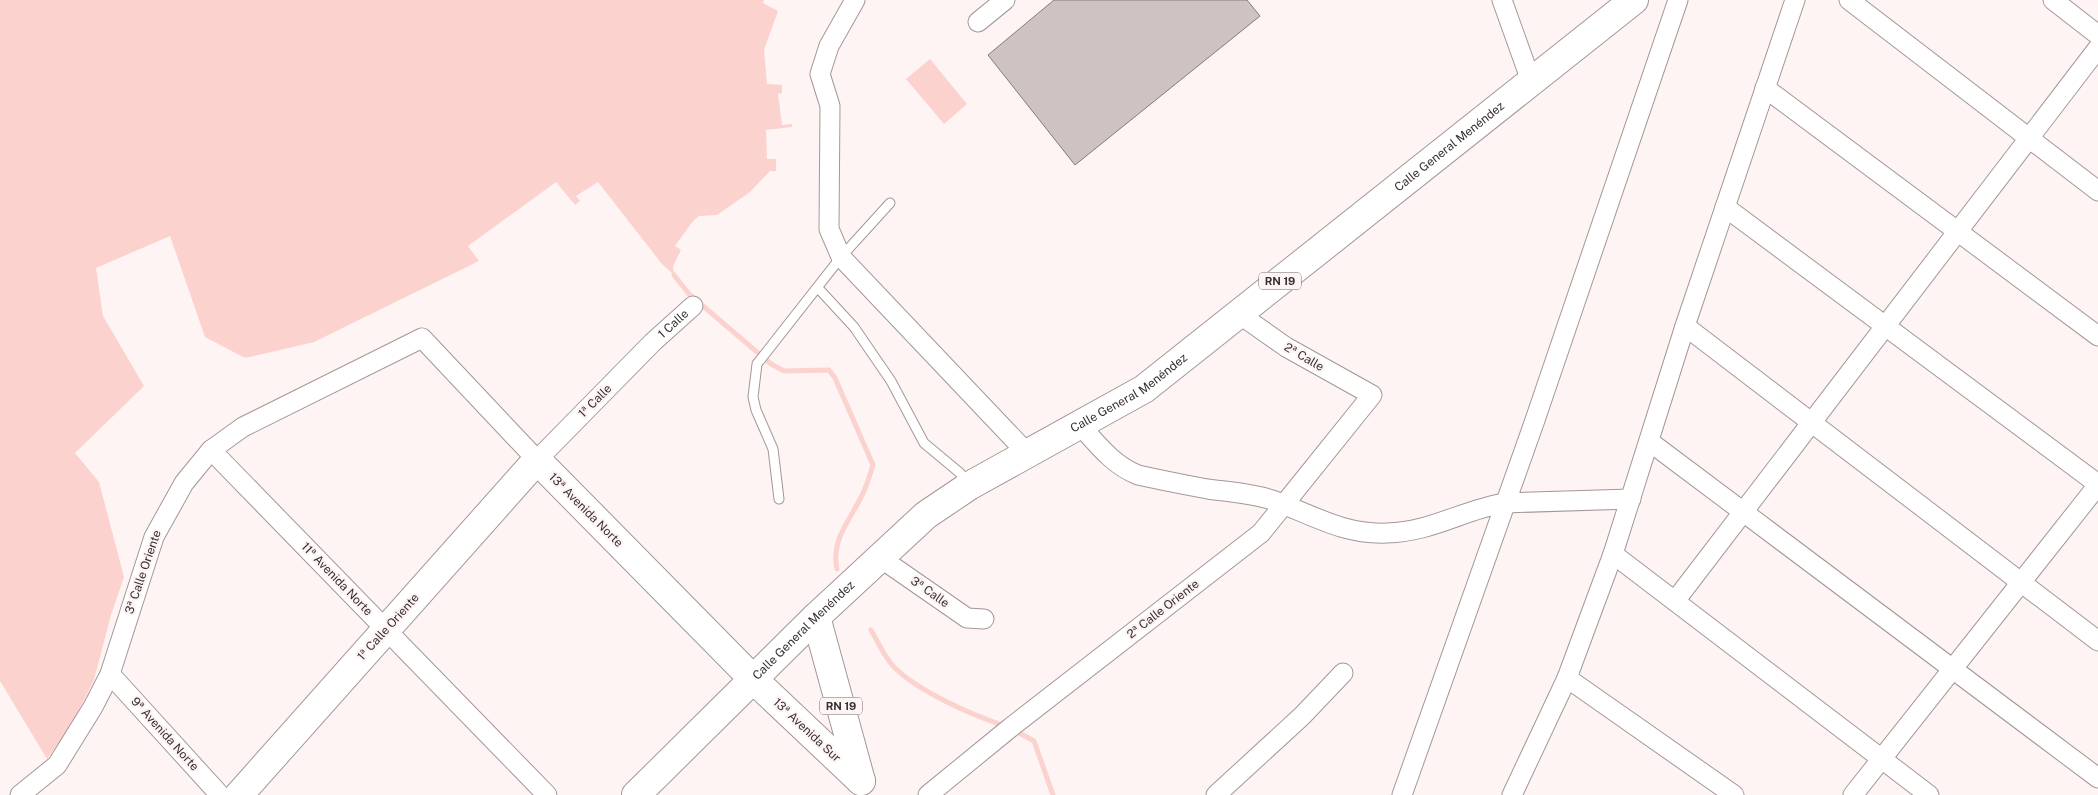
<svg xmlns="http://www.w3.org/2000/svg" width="2098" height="795" viewBox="0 0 2098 795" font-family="'Public Sans',sans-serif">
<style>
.water{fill:#fcd2cf}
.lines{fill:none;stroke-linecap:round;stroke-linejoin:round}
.stream{stroke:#fcd2cf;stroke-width:5}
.building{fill:#cfc3c2;stroke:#857a7a}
.service-casing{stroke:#a39897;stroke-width:11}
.minor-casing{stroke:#a39897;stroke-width:21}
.primary-casing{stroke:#a39897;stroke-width:30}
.service{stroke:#fff;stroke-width:9}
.minor{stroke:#fff;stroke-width:19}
.primary{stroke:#fff;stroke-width:28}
.labels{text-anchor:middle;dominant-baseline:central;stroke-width:4.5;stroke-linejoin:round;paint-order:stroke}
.shield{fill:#fef4f4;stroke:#726c6c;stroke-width:1}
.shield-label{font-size:11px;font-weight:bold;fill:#363131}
.street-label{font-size:12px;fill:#363131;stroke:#fef4f4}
</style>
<rect width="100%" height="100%" fill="#fef4f4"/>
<path class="water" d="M0,0H764L763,3L778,11L764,50L767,84L782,85V93L778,94L782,125L792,124V127L766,130L767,159H776V171H770L750,192L717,215L699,216L693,221L675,246L681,250L673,266L674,275L662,264L598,182L576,196L580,201L575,205L556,182L468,246L479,261L314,342L245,358L205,337L170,236L96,268L103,316L144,386L75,453L99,482L124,577L111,615L94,680L72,724L47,759L0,681Z
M930,59L967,104L944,124L906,79Z"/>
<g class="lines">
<path class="stream" d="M674,275L689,294L771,364L784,371L829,370L835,378L873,465C869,477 866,490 859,501C847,524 831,542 837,569
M871,630C878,642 884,656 893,666C917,691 972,715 1005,726
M1014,730L1034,741L1053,795"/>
</g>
<path class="building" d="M1054,0H1247L1260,16L1075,165L988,55Z"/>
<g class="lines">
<g class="service-casing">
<path id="service" d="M818,288L854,327L891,381L924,443L960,473L967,484
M779,499L773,449L756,410L753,397L757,364L841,257L890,203"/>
</g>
<g class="minor-casing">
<g id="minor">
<path d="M855,0L829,46L820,74L830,106L829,229L841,257L1027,453"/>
<path d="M1502,0L1531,81"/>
<path d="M1849,0L2098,191"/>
<path d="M2053,0L2098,35"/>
<path d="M978,22L1005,0"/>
<path d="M1765,88L2098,336"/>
<path d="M1725,207L2098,484"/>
<path d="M1685,326L2098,641"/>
<path d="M1080,425C1098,445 1113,465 1138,475C1161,480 1185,485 1208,489C1229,492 1251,493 1272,500C1311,514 1343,535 1387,533C1431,532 1463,510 1504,503L1631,499"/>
<path d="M1650,442L2098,778"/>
<path d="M211,450L547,795"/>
<path d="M1613,554L1929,795"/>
<path d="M879,557L967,618L984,619"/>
<path d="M1675,601L2098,48"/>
<path d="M110,674L220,795"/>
<path d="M1567,678L1734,795"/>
<path id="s1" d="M20,795L57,765L93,707L110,674L154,537L184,483L211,450L243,427L422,338L537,460L653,342L693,306"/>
<path d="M928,795L1010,728L1261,533L1372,395L1286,347L1239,314"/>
<path d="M1216,795L1302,716L1343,673"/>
<path d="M1402,795L1535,420L1678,0"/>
<path d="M1512,795L1567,678L1613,554L1685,326L1795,0"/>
<path d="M1853,795L2098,485"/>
</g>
</g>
<g class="primary-casing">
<g id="primary">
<path d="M816,617L861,781"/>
<path d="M239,795L537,460L753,679L861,781"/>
<path id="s2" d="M636,795L816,617L926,515L969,486L1144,389L1634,0"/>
</g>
</g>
<use href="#service" class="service"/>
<use href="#minor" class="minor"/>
<use href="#primary" class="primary"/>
</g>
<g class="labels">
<g class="shield">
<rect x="1259" y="272.5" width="42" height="17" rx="4"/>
<rect x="820" y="697.5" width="42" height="17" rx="4"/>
</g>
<g class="shield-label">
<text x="1280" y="281">RN 19</text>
<text x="841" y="706">RN 19</text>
</g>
<g class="street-label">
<text stroke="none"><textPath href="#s2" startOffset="1045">Calle General Menéndez</textPath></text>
<text stroke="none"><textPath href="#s1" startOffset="1001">1 Calle</textPath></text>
<text transform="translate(1304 357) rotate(30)">2ª Calle</text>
<text stroke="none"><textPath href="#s2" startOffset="640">Calle General Menéndez</textPath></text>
<text transform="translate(595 401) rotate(-45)">1ª Calle</text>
<text transform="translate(586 510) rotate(45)">13ª Avenida Norte</text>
<text transform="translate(143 572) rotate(-71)">3ª Calle Oriente</text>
<text transform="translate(337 579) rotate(46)">11ª Avenida Norte</text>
<text transform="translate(930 592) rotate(35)">3ª Calle</text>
<text transform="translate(1163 609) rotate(-38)">2ª Calle Oriente</text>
<text transform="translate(388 627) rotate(-48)">1ª Calle Oriente</text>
<text stroke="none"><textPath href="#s2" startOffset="235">Calle General Menéndez</textPath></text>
<text transform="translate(807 730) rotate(43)">13ª Avenida Sur</text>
<text transform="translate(165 734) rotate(48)">9ª Avenida Norte</text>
</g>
</g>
</svg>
